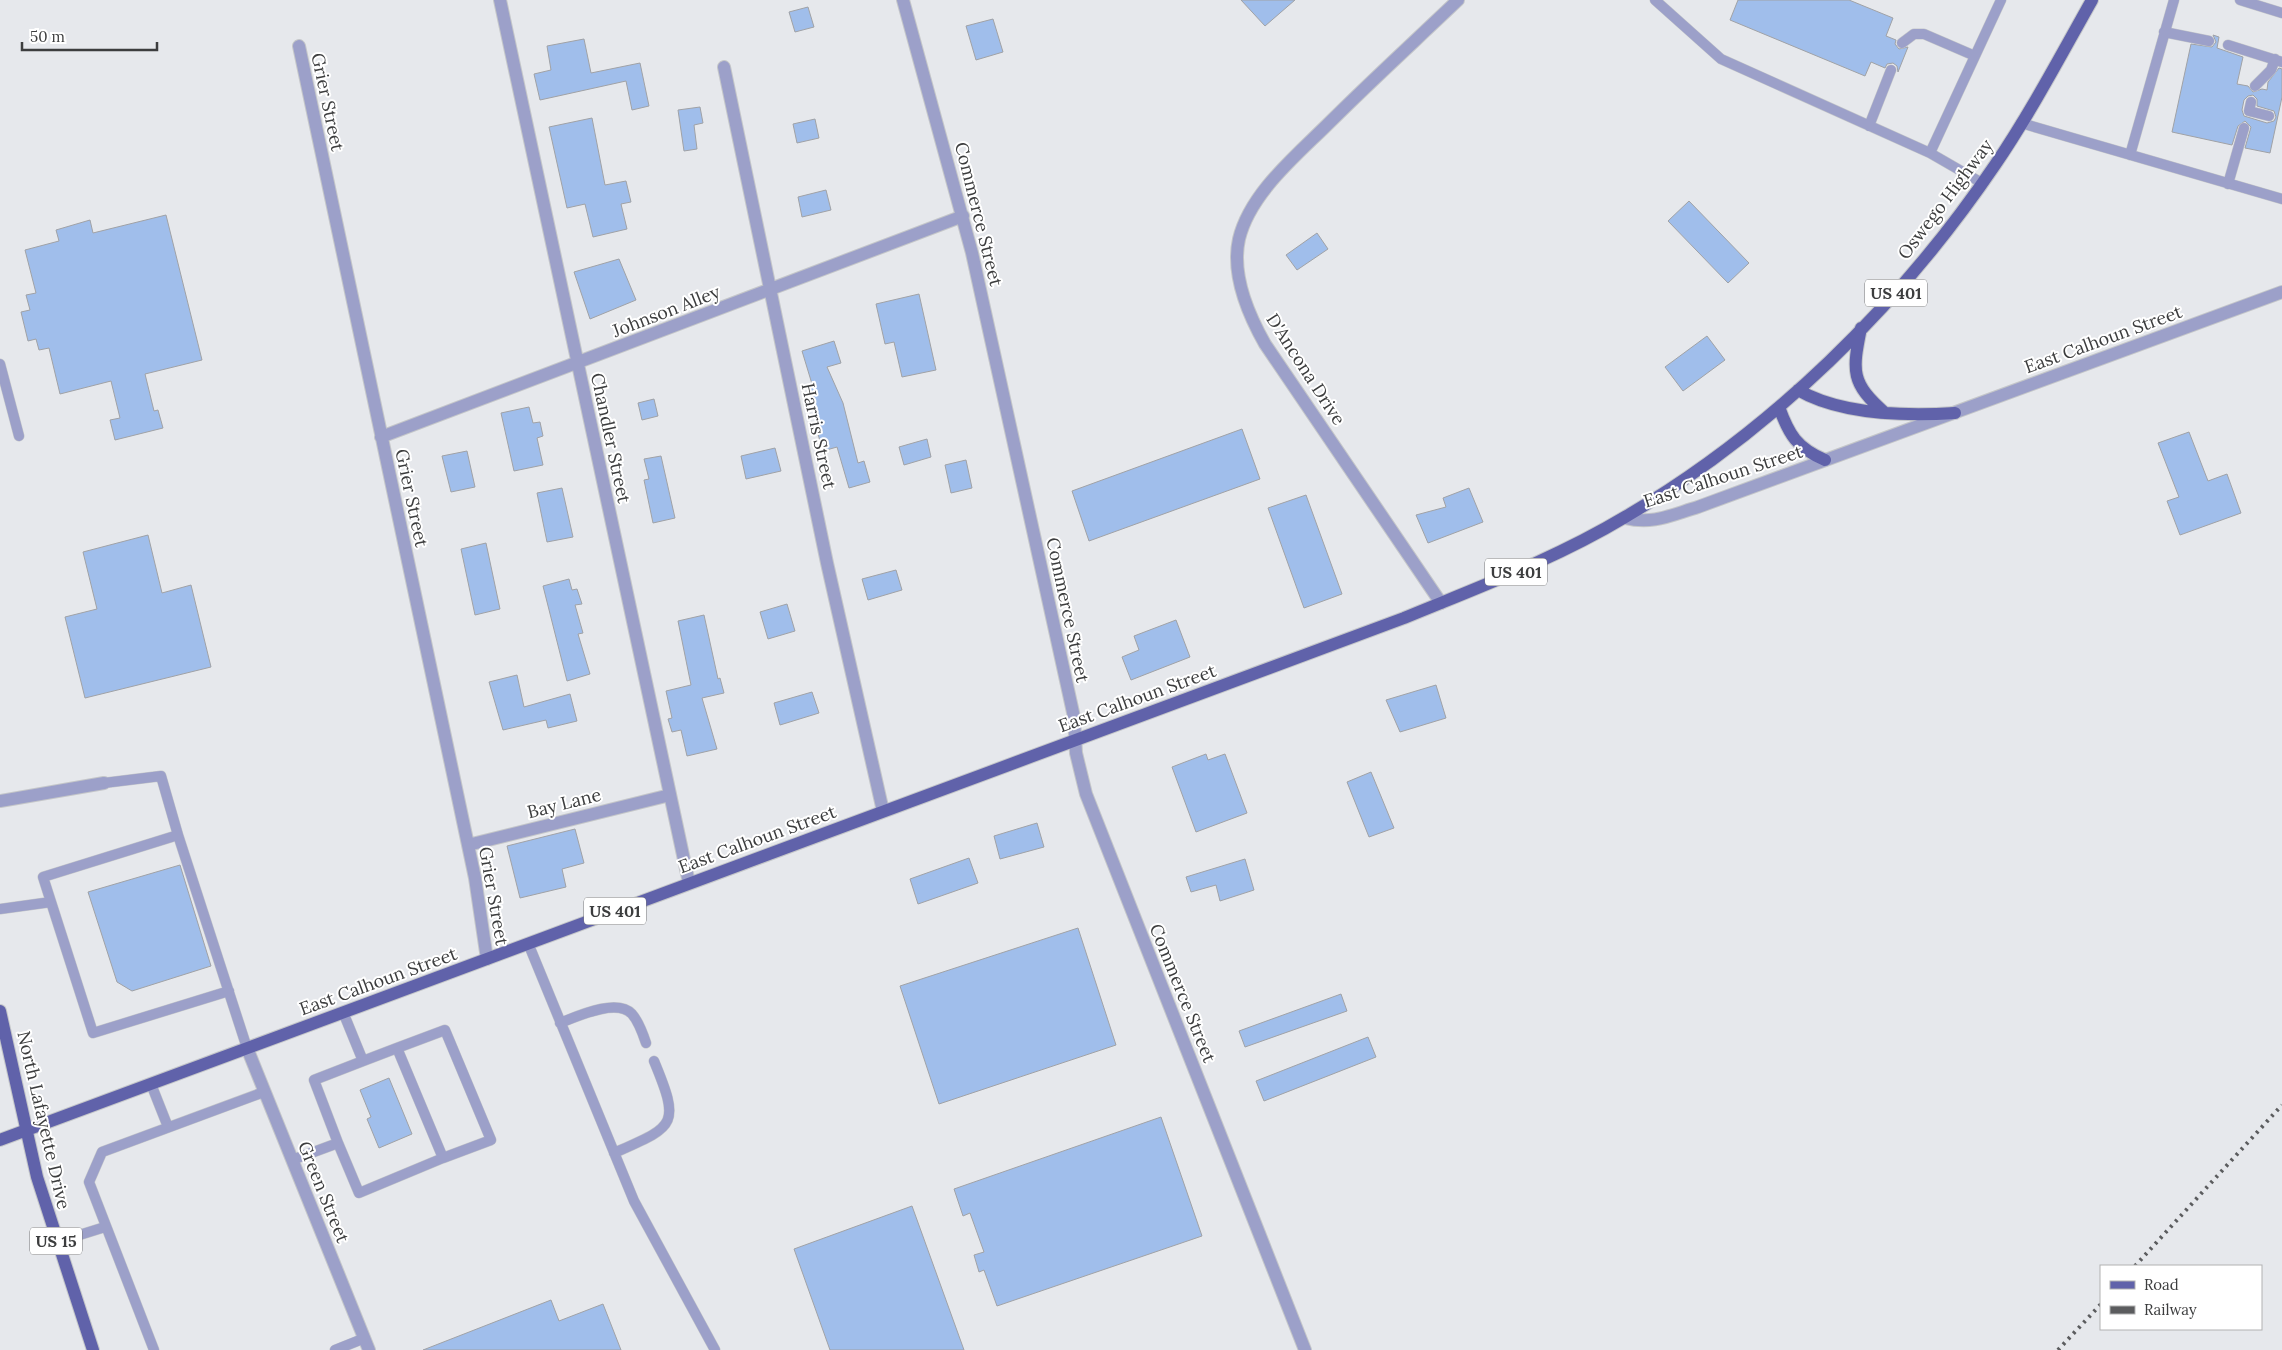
<svg xmlns="http://www.w3.org/2000/svg" width="2282" height="1350" viewBox="0 0 2282 1350" font-family="Lora,serif">
<style>
.building{fill:#a0beeb;stroke:#a0a2a6;fill-rule:evenodd}
.lines{fill:none;stroke-linecap:round;stroke-linejoin:round}
.service-casing{stroke:#c4c6c9;stroke-width:11}
.minor-casing{stroke:#c4c6c9;stroke-width:14}
.primary-casing{stroke:#c4c6c9;stroke-width:14}
.service{stroke:#9ca0c9;stroke-width:10}
.minor{stroke:#9ca0c9;stroke-width:12}
.primary{stroke:#6062aa;stroke-width:12}
.rail{stroke:#5b5c5e;stroke-width:4;stroke-dasharray:2.5 5;stroke-linecap:butt}
.labels{text-anchor:middle;dominant-baseline:central;stroke-width:4;stroke-linejoin:round;paint-order:stroke}
.shield{fill:#fff;stroke:#767778;stroke-width:1}
.shield-label{font-size:16px;font-weight:bold;fill:#3c3d3e}
.street-label{font-size:18px;fill:#3c3d3e;stroke:#fff}
</style>
<rect width="100%" height="100%" fill="#e6e8ec"/>
<path class="building" d="M1241,0H1295L1265,26Z
M1738,0H1849L1893,18L1886,36L1896,40L1895,44L1899,49L1908,47L1898,72L1897,66L1893,63L1887,64L1885,68L1871,62L1865,76L1730,20Z
M808,7L814,27L795,32L789,12Z
M993,19L1003,52L976,60L966,26Z
M2213,35L2219,37L2217,48L2243,57L2237,84L2248,86L2253,92L2262,89L2267,90L2268,82L2279,68L2282,69V97L2270,153L2245,148L2251,127L2245,121L2238,126L2232,145L2172,132L2191,44L2212,47L2216,42ZM2253,95L2257,99V106L2274,111L2276,117L2274,121L2267,123L2244,116L2242,110L2244,100L2248,96Z
M584,39L591,73L640,63L649,106L632,110L626,81L540,100L534,74L551,70L547,46Z
M700,107L703,123L694,125L697,149L684,151L678,110Z
M592,118L605,185L626,181L631,202L621,204L627,229L593,237L585,204L567,208L549,127Z
M815,119L819,138L797,143L793,124Z
M826,190L831,210L802,217L798,197Z
M1689,201L1749,263L1728,283L1668,221Z
M166,215L202,360L145,374L154,411L158,410L163,428L115,440L110,420L120,418L111,381L60,394L49,348L39,350L36,339L28,341L21,312L30,310L26,295L36,293L25,250L59,241L56,230L90,220L93,233Z
M1317,233L1328,249L1297,270L1286,255Z
M619,259L636,300L590,319L574,272Z
M919,294L936,370L902,377L894,342L885,344L876,304Z
M1707,336L1725,360L1683,391L1665,367Z
M834,341L841,363L827,367L843,403L858,463L864,461L870,482L849,488L837,447L823,451L815,424H818L809,385L812,384L802,351Z
M654,399L658,416L642,420L638,403Z
M529,407L533,423L540,422L543,436L537,438L543,465L514,471L501,413Z
M1242,429L1260,479L1089,541L1072,491Z
M2189,432L2208,481L2227,474L2241,513L2180,535L2167,501L2179,497L2158,443Z
M927,439L931,457L904,465L899,447Z
M775,448L781,471L746,479L741,456Z
M467,451L475,487L451,492L442,456Z
M661,456L675,518L653,523L644,480L649,479L644,459Z
M966,460L972,488L951,493L945,465Z
M562,488L573,537L547,542L537,493Z
M1469,488L1483,522L1428,543L1416,515L1446,507L1443,498Z
M1306,495L1342,594L1304,608L1268,508Z
M148,535L162,593L191,585L211,667L85,698L65,617L97,609L83,552Z
M486,543L500,609L475,615L461,549Z
M896,570L902,590L868,600L862,579Z
M569,579L572,590L577,589L582,604L575,605L583,633L578,634L590,674L567,681L543,586Z
M787,604L795,631L768,639L760,612Z
M704,615L718,679L720,678L724,693L702,698L717,749L687,756L681,730L672,732L668,719L672,718L666,691L691,685L678,621Z
M1176,620L1190,657L1131,680L1122,657L1139,650L1134,636Z
M517,675L524,707L570,694L577,721L548,728L546,720L503,730L489,682Z
M1436,685L1446,718L1400,732L1386,700Z
M812,692L819,713L780,725L774,703Z
M1206,754L1208,760L1225,754L1247,813L1196,832L1172,767Z
M1371,772L1394,828L1369,837L1347,782Z
M1037,823L1044,847L1000,859L994,836Z
M575,829L584,863L562,869L566,887L520,898L507,846Z
M969,858L978,883L918,904L910,879Z
M1245,859L1254,890L1220,901L1216,885L1191,892L1186,877Z
M180,865L211,966L132,991L117,982L88,892Z
M1078,928L1116,1045L939,1104L900,986Z
M1341,994L1347,1011L1245,1047L1239,1031Z
M1368,1037L1376,1057L1264,1101L1256,1081Z
M389,1078L412,1134L379,1148L367,1119L371,1117L360,1090Z
M1161,1117L1202,1236L997,1306L984,1270L979,1272L974,1255L984,1252L970,1213L963,1216L954,1189Z
M912,1206L964,1350H830L794,1249Z
M551,1300L559,1321L603,1304L621,1350H423Z"/>
<g class="lines">
<g class="service-casing">
<path id="service" d="M1655,0L1721,59L1930,153
M2240,0L2282,13
M2164,32L2209,41
M1902,43L1914,34H1924L1975,56
M2228,45L2282,62
M2255,86L2271,70L2275,59
M2251,102L2249,111L2269,116
M2021,123L2282,199
M1869,126L1891,70
M2130,155L2174,0
M1982,183L1930,153L2001,0
M2228,184L2244,128
M0,364L19,436
M104,783L161,776L178,835
M0,909L51,902
M528,943L634,1201L715,1350
M229,991L93,1033L43,877L178,835L247,1048
M560,1023C578,1016 617,998 632,1014C639,1022 643,1034 646,1043
M397,1048L445,1030L491,1140L443,1158
M151,1084L168,1127
M338,1143L359,1193L443,1158L397,1048L363,1061
M614,1153C675,1126 681,1126 654,1061
M292,1160L338,1143L314,1080L363,1061L343,1012
M57,1242L105,1227
M154,1350L89,1182L102,1152L264,1092
M335,1350L365,1338"/>
</g>
<g class="minor-casing">
<path id="minor" d="M500,0L689,883
M903,0L972,253L1074,717L1076,753L1086,794L1305,1350
M299,46L475,878L487,959
M724,67L827,563L883,811
M381,437L963,216
M1625,518C1653,525 1671,515 1698,507L2282,292
M1441,603L1265,344C1248,314 1231,275 1239,239C1250,193 1297,155 1329,123C1371,81 1415,41 1458,0
M0,801L104,783
M468,845L670,795
M247,1048L369,1350"/>
</g>
<g class="primary-casing">
<path id="primary" d="M1861,328C1852,372 1851,383 1885,413
M1798,390C1841,415 1906,416 1955,413
M1779,407C1789,435 1797,448 1825,460
M0,1011L37,1177L93,1350
M0,1140L1404,618C1479,587 1555,559 1625,517C1772,431 1900,305 1995,165C2031,112 2061,55 2092,0"/>
</g>
<use href="#service" class="service"/>
<use href="#minor" class="minor"/>
<use href="#primary" class="primary"/>
<path class="rail" d="M2135,1266L2282,1105
M2058,1350L2101,1304"/>
</g>
<g class="labels">
<g class="shield">
<rect x="1865" y="279.5" width="62" height="27" rx="4"/>
<rect x="1485" y="558.5" width="62" height="27" rx="4"/>
<rect x="584" y="897.5" width="62" height="27" rx="4"/>
<rect x="30" y="1227.5" width="52" height="27" rx="4"/>
</g>
<g class="shield-label">
<text x="1896" y="293">US 401</text>
<text x="1516" y="572">US 401</text>
<text x="615" y="911">US 401</text>
<text x="56" y="1241">US 15</text>
</g>
<g class="street-label">
<text transform="translate(328 102) rotate(78)">Grier Street</text>
<text transform="translate(1945 199) rotate(-53)">Oswego Highway</text>
<text transform="translate(979 214) rotate(76)">Commerce Street</text>
<text transform="translate(666 311) rotate(-21)">Johnson Alley</text>
<text transform="translate(2103 339) rotate(-20)">East Calhoun Street</text>
<text transform="translate(1306 369) rotate(57)">D'Ancona Drive</text>
<text transform="translate(819 436) rotate(78)">Harris Street</text>
<text transform="translate(611 438) rotate(78)">Chandler Street</text>
<text transform="translate(1723 476) rotate(-18)">East Calhoun Street</text>
<text transform="translate(412 498) rotate(78)">Grier Street</text>
<text transform="translate(1068 610) rotate(78)">Commerce Street</text>
<text transform="translate(1137 698) rotate(-20)">East Calhoun Street</text>
<text transform="translate(564 803) rotate(-14)">Bay Lane</text>
<text transform="translate(757 839) rotate(-20)">East Calhoun Street</text>
<text transform="translate(494 896) rotate(80)">Grier Street</text>
<text transform="translate(378 981) rotate(-20)">East Calhoun Street</text>
<text transform="translate(1183 993) rotate(68)">Commerce Street</text>
<text transform="translate(44 1120) rotate(77)">North Lafayette Drive</text>
<text transform="translate(324 1192) rotate(68)">Green Street</text>
</g>
</g>
<rect x="2100" y="1265" width="162" height="65" fill="#ffffff" stroke="#b1b1b2"/>
<rect x="2110" y="1281" width="25" height="8" fill="#6062aa" stroke="#b1b1b2"/>
<text x="2144" y="1290" font-size="15" fill="#3c3d3e">Road</text>
<rect x="2110" y="1306" width="25" height="8" fill="#5b5c5e" stroke="#b1b1b2"/>
<text x="2144" y="1315" font-size="15" fill="#3c3d3e">Railway</text>
<path d="M22 42v8h135v-8" fill="none" stroke="#3c3d3e" stroke-width="2.5"/>
<text x="30" y="42" font-size="15" fill="#3c3d3e" stroke="#ffffff" stroke-width="4" paint-order="stroke">50 m</text>
</svg>
